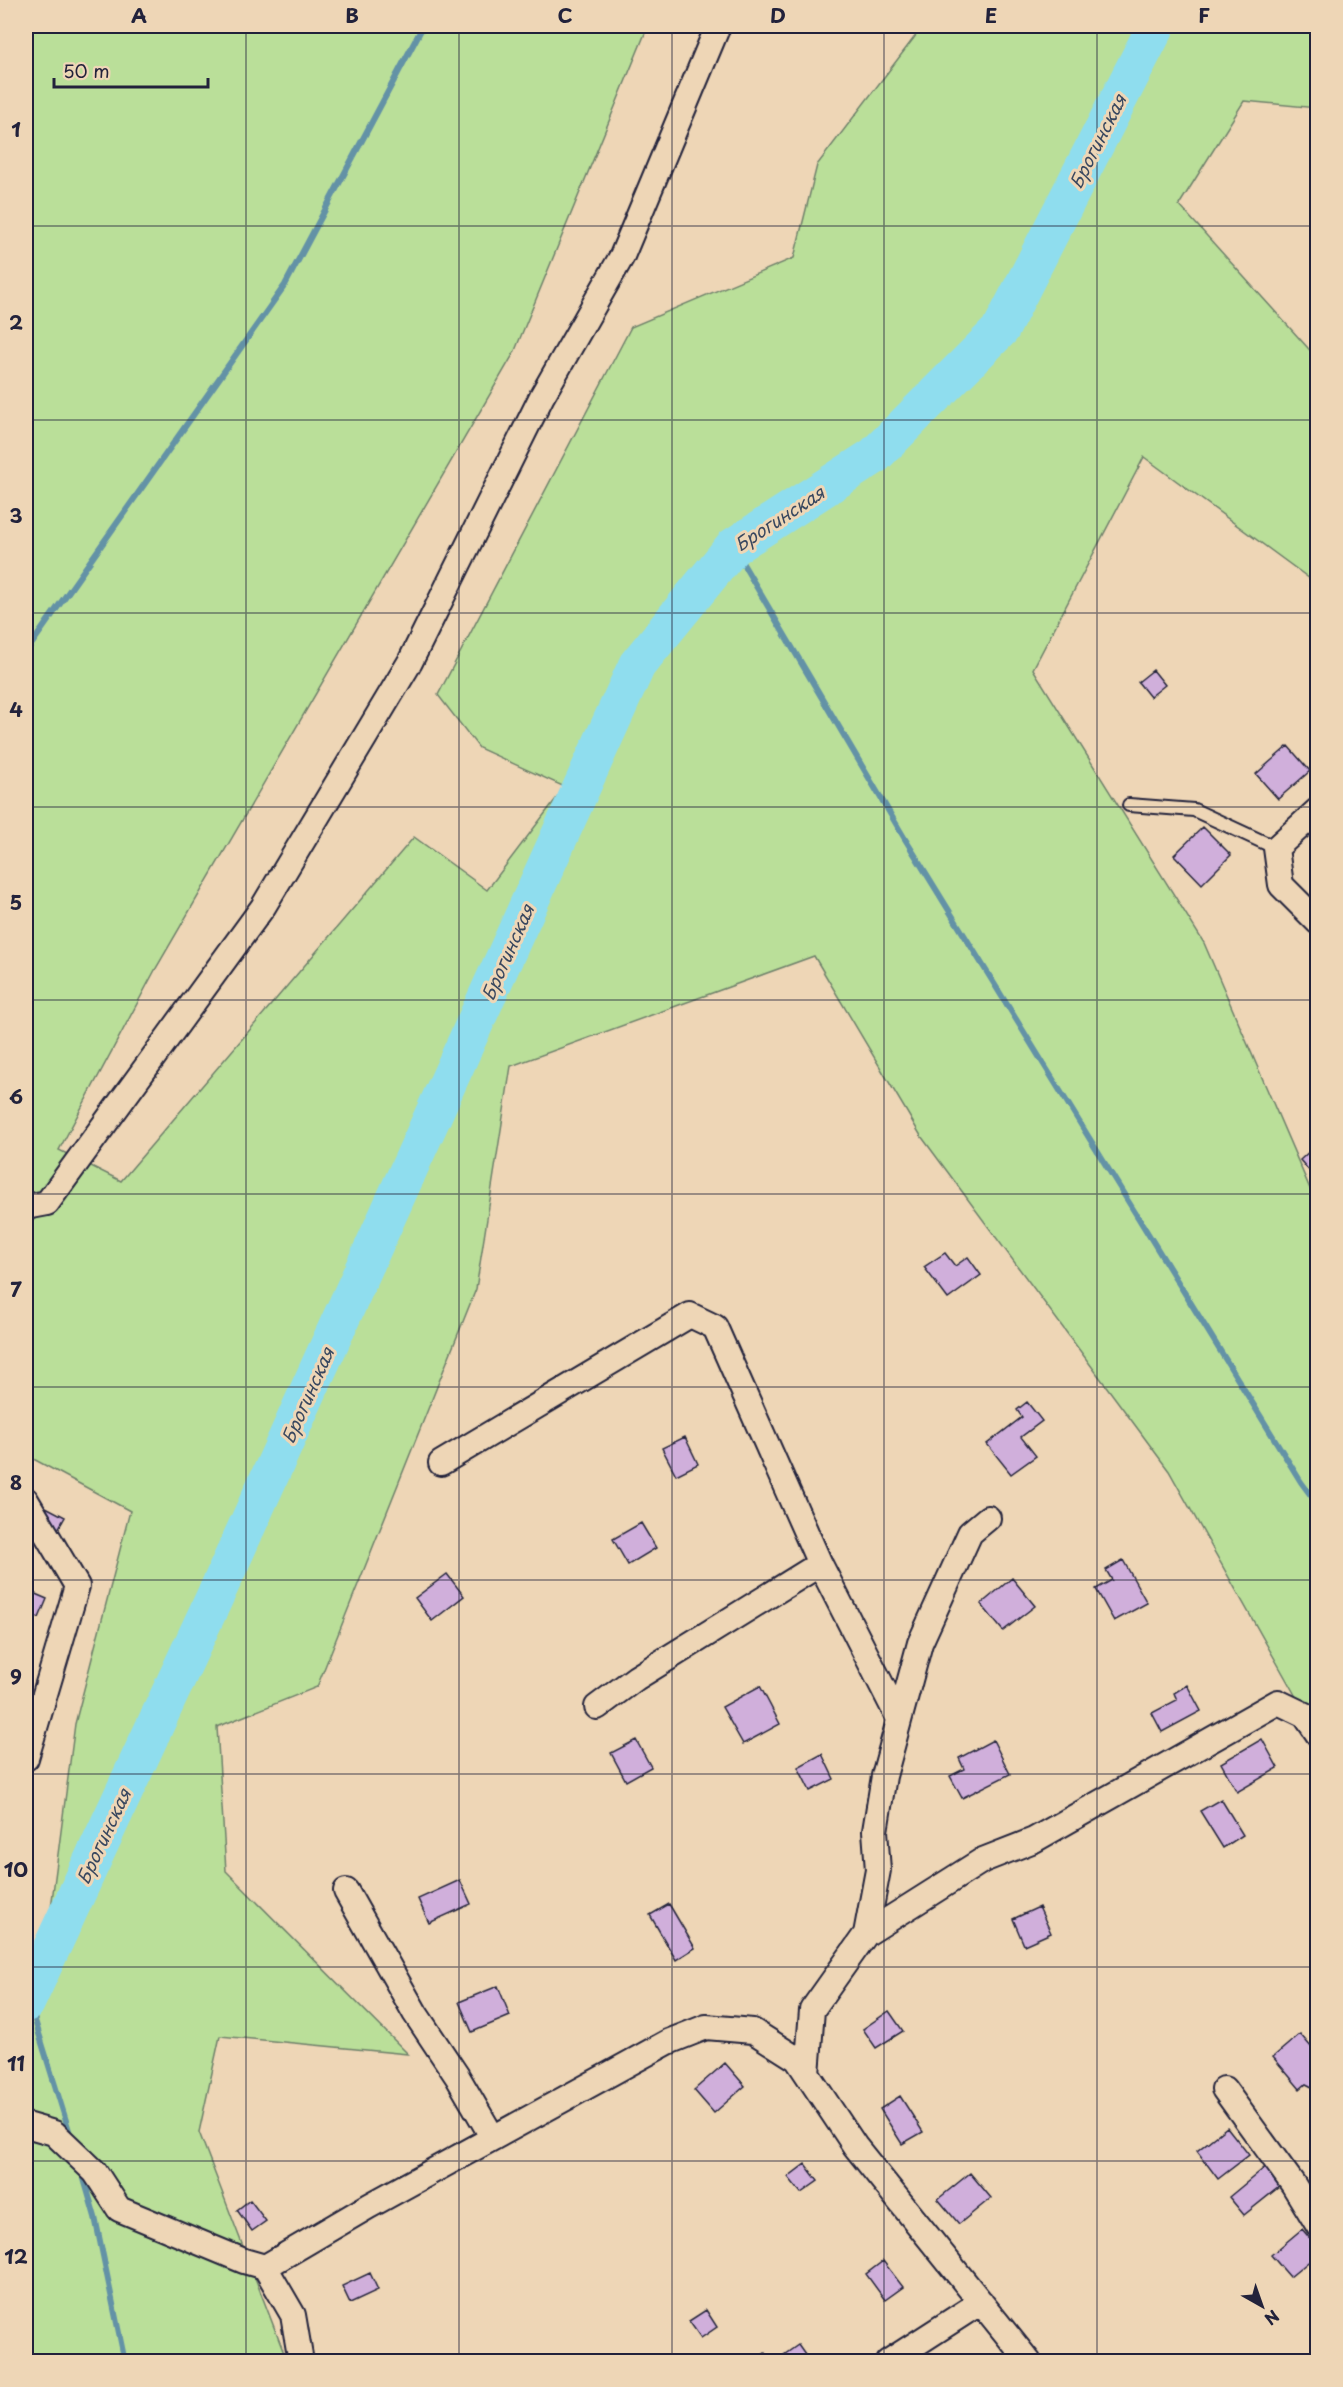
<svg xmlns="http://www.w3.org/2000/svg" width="1343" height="2387" viewBox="0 0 1343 2387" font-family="'Playpen Sans',sans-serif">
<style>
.green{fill:#badf99;stroke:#6e806a;stroke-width:1.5}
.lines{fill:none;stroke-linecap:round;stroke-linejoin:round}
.stream{stroke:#6392a6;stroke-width:6}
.river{stroke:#8fddee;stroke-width:38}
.building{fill:#d0afdb;stroke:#22223b;stroke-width:1.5}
.service-casing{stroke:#22223b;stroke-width:16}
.minor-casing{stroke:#22223b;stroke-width:28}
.service{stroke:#eed6b6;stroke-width:12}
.minor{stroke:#eed6b6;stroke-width:24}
.grid{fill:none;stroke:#22223b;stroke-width:1.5;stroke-opacity:0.55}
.labels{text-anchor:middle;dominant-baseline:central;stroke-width:6;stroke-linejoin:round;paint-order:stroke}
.water-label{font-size:18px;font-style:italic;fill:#38475f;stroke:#eed6b6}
.neatline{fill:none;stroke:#22223b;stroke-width:2}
.grid-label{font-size:20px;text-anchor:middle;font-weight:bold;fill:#22223b}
</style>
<rect width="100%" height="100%" fill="#eed6b6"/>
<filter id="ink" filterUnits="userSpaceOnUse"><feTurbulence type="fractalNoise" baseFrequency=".0167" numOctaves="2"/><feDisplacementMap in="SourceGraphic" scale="12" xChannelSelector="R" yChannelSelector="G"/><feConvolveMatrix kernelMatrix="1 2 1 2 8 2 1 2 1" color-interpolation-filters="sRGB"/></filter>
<g filter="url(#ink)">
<path class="green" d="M26,26H648L514,353L155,970L59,1150L121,1181L414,837L487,890L565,787L479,748L438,695L631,327L794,258L817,165L923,26H1317V108L1244,101L1179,205L1317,358V584L1144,457L1033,669L1204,943L1317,1205V1734L1169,1471L921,1136L814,956L511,1066L476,1289L317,1687L217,1727L226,1871L408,2054L220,2036L199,2132L287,2361L26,2362V1971L48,1931L75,1724L130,1511L26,1455Z"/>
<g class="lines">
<path class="stream" d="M733,547L905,839L1301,1482L1318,1505
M26,652L285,285L423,26
M28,1998L71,2137
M82,2172L95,2217L125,2362"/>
<path class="river" d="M26,2003L224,1577L637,665L733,547L874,456L1001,329L1156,26"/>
</g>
<path class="building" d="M1153,670L1165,685L1150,697L1138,682Z
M1288,746L1310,771L1278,799L1256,774Z
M1203,827L1231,855L1202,884L1174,855Z
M1312,1149L1318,1156V1181L1300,1160Z
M945,1253L955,1266L968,1257L981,1275L948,1299L924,1267Z
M1027,1402L1042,1421L1021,1437L1036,1456L1011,1474L987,1444L1022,1417L1017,1410Z
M685,1437L698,1464L676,1475L662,1448Z
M44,1506L65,1517L57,1531L36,1520Z
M641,1523L656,1548L628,1565L613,1539Z
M1123,1560L1147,1603L1114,1621L1096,1589L1112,1580L1106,1570Z
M447,1574L464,1596L432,1621L415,1598Z
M1012,1578L1035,1606L1003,1631L981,1604Z
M26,1590L47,1599L39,1618L26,1613Z
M1187,1685L1201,1711L1162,1732L1152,1713L1177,1700L1174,1693Z
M760,1686L780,1724L743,1744L722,1707Z
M1262,1739L1278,1768L1237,1792L1221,1763Z
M636,1740L651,1767L626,1781L611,1753Z
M993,1740L1010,1774L962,1798L950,1776L964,1769L959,1758Z
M822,1754L834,1779L810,1791L798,1767Z
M1221,1799L1243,1835L1223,1848L1200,1811Z
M460,1880L471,1904L429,1923L418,1899Z
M669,1904L695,1948L676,1960L650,1915Z
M1039,1907L1051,1933L1024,1945L1013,1919Z
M498,1986L510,2016L472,2032L459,2002Z
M889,2011L903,2031L876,2048L863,2029Z
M1300,2034L1318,2055V2085L1314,2088L1306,2084L1300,2089L1273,2057Z
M725,2063L745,2086L714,2113L694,2090Z
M900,2096L923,2132L902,2144L880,2109Z
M1227,2127L1249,2155L1218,2179L1197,2151Z
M805,2164L818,2181L801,2193L788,2177Z
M1269,2164L1284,2183L1244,2215L1229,2197Z
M970,2173L991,2198L959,2224L938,2199Z
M250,2200L266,2221L252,2231L237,2210Z
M1302,2229L1318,2248V2254L1290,2277L1271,2255Z
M883,2261L903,2287L885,2300L866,2274Z
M370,2273L378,2290L350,2303L342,2286Z
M706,2310L717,2327L701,2338L689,2321Z
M798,2345L810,2362H774Z
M765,2353L771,2362H753Z"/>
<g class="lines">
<g class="service-casing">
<path id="service" d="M1129,805L1194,810L1276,848"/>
</g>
<g class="minor-casing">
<path id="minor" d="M1318,810L1276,848L1281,885L1318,922
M26,1207L47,1203L263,907L410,662L542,396L622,256L718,26
M441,1463L690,1315L715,1327L820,1564L899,1719
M26,1500L77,1586L26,1758
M597,1707L636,1678L820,1564
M346,1891L415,2013L457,2076L493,2138
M866,1934L878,1870L875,1831L884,1776L920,1643L970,1533L988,1518
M807,2074L812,2010L866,1934L983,1860L1034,1840L1278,1702L1305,1715L1318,1734
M1224,2089L1293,2184L1318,2225
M26,2125L54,2133L95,2172L119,2209L244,2261L265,2267L293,2315L301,2362
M265,2267L369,2206L668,2042L706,2027L753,2031L797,2059L855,2146L1029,2362
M888,2362L981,2302"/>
</g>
<use href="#service" class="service"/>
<use href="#minor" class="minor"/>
</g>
</g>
<path class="grid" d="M246,26V2362M459,26V2362M672,26V2362M884,26V2362M1097,26V2362M26,226H1318M26,420H1318M26,613H1318M26,807H1318M26,1000H1318M26,1194H1318M26,1387H1318M26,1580H1318M26,1774H1318M26,1967H1318M26,2161H1318"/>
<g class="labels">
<g class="water-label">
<text transform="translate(1097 141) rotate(-63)">Брогинская</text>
<text transform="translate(779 518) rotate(-33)">Брогинская</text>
<text transform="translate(507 952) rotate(-66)">Брогинская</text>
<text transform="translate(307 1395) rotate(-66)">Брогинская</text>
<text transform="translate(103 1836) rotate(-65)">Брогинская</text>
</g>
</g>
<rect width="1343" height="2387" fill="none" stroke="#eed6b6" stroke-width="66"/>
<g transform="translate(1262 2306) rotate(140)" stroke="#eed6b6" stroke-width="4.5" paint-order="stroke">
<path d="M0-4.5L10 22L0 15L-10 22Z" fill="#22223b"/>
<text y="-9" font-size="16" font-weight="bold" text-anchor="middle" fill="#22223b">N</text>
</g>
<path d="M54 78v9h154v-9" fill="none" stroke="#22223b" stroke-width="3"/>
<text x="63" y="78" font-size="18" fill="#22223b" stroke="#eed6b6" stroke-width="4.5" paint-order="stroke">50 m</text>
<rect x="33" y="33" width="1277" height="2321" class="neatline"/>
<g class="grid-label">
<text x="139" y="23">A</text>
<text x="352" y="23">B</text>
<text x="565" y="23">C</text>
<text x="778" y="23">D</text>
<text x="991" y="23">E</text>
<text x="1204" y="23">F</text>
<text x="16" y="137">1</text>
<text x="16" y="330">2</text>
<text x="16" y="523">3</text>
<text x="16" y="717">4</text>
<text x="16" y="910">5</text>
<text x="16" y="1104">6</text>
<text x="16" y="1297">7</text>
<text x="16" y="1490">8</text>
<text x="16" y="1684">9</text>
<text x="16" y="1877">10</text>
<text x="16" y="2071">11</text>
<text x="16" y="2264">12</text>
</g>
</svg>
